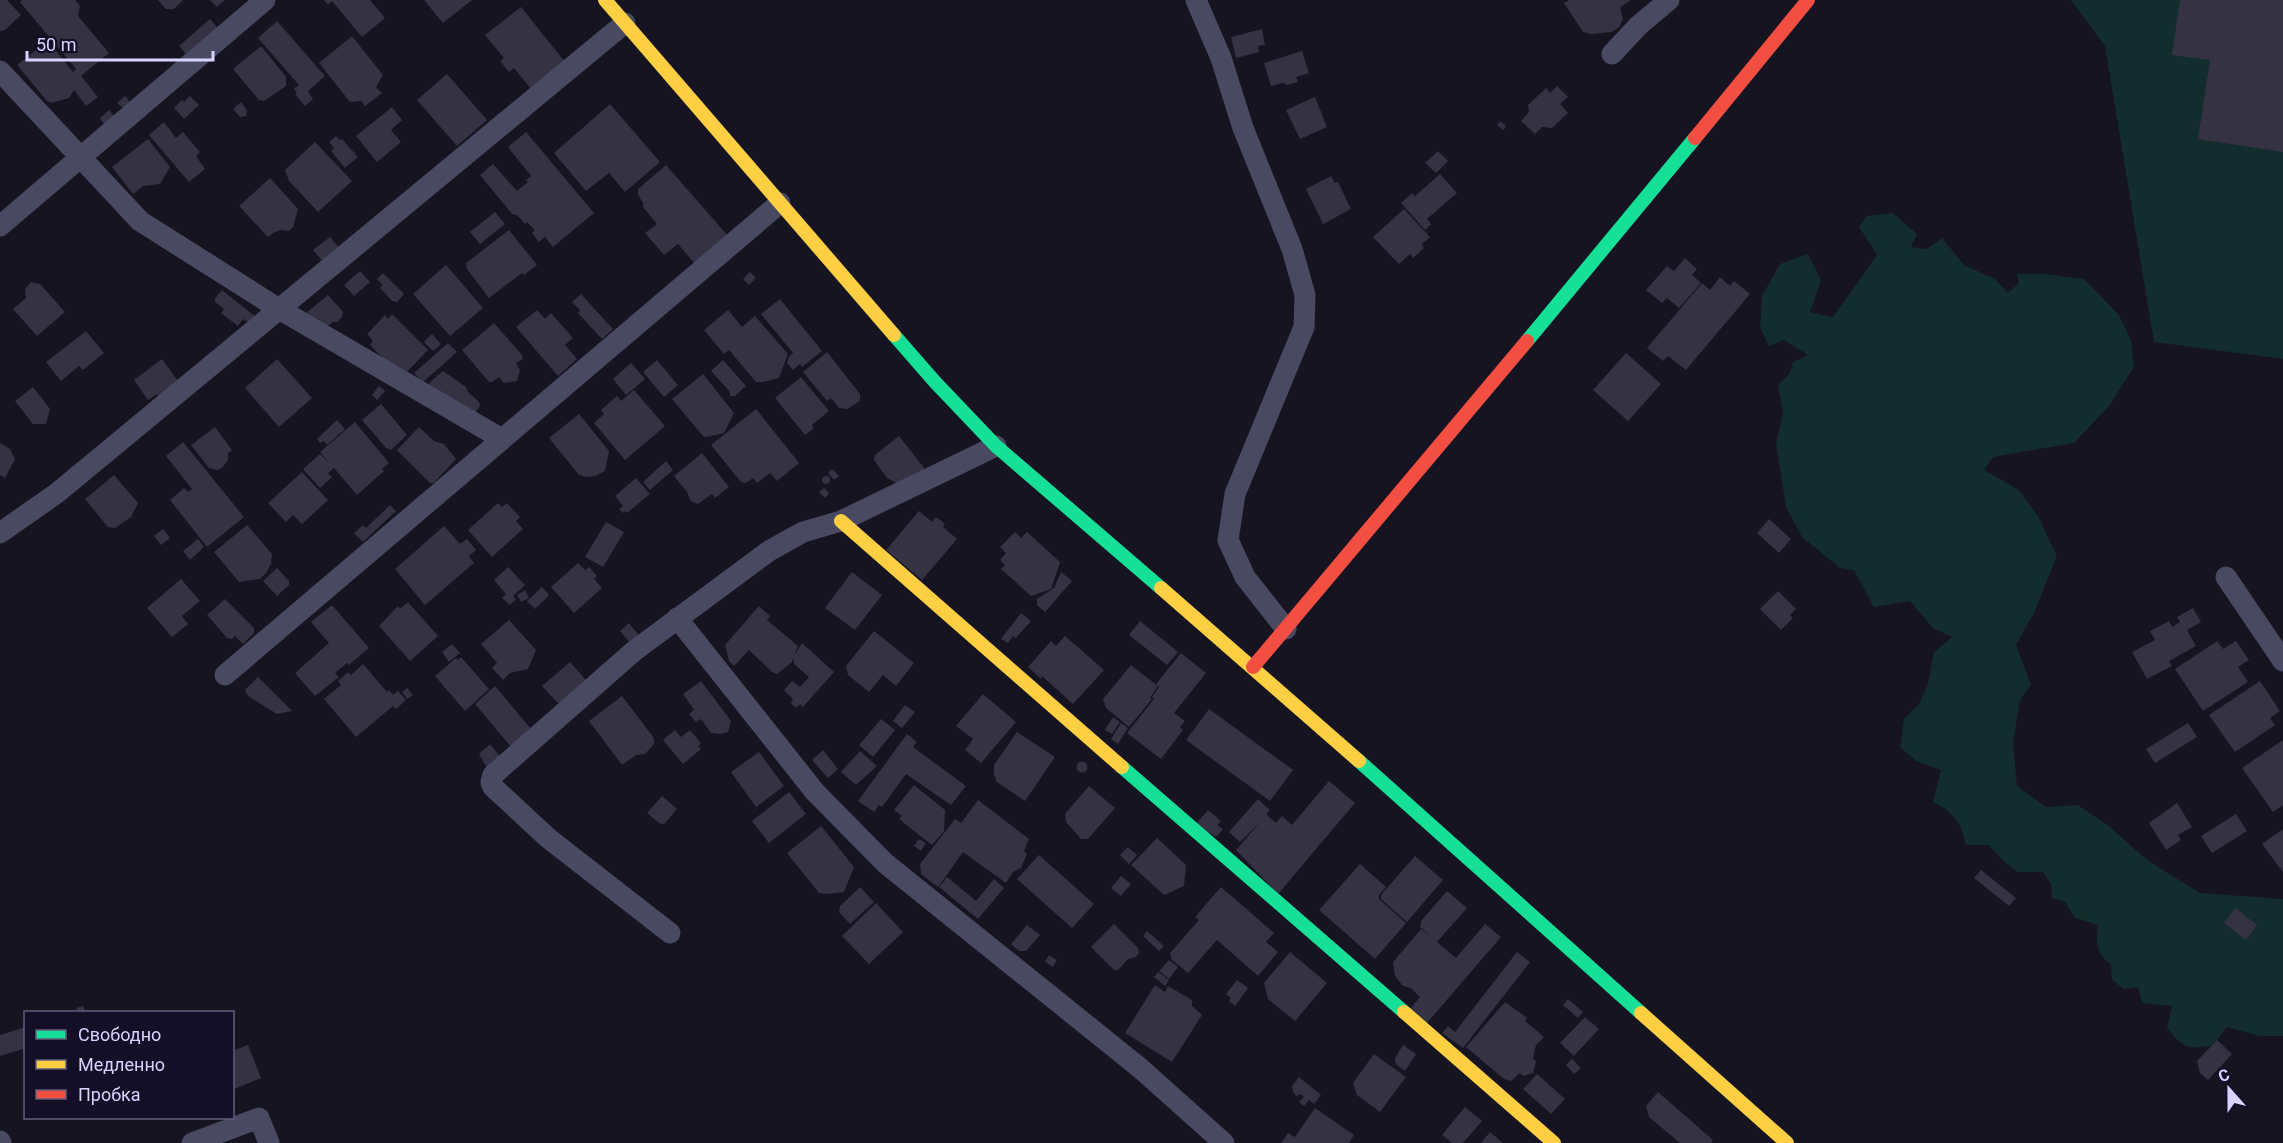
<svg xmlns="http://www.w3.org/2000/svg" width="2283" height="1143" viewBox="0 0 2283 1143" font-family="Roboto,sans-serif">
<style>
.green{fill:#132c2d}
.building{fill:#343243}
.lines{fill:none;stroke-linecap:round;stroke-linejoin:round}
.street{stroke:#4a4962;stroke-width:21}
.fast{stroke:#16e098;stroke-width:14}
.slow{stroke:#ffcf43;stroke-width:14}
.jam{stroke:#f24e42;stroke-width:14}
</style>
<rect width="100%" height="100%" fill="#161421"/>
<path class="green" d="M2071,0H2283V359L2154,342L2105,46Z
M1893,213L1917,234L1911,247L1927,249L1942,238L1964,265L1995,279L2008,293L2019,283L2017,274H2045L2084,279L2119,315L2131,340L2134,367L2109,406L2074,443L1993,457L1984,470L2019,490L2038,516L2057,556L2034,613L2016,645L2031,685L2020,700L2013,743L2017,786L2046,807L2078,805L2110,827L2147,860L2200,893L2283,899V1036H2259L2227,1027L2213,1045C2188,1050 2184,1049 2167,1028L2172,1006L2142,1003L2138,987L2123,989L2112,979L2111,965C2095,952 2096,944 2098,925L2075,918L2065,902L2052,898L2051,884L2043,872H2018L2003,861L1989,845H1966C1961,822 1954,812 1933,802L1941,770L1916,761L1900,747L1904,719L1919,704L1928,684L1934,652L1952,637L1933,628L1910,601L1874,607L1854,570L1840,568L1802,537L1786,507L1776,444L1783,411L1778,385L1790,373L1793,362L1808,355L1784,340L1769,346L1760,328L1762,296L1780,264L1808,254L1821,280L1810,312L1833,317L1877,255L1859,227L1867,216Z"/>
<path class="building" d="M0,0H7L21,15L5,30L0,31Z
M22,0H75L80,6L78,16L109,53L81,76L98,97L86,106L74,90L69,98L51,103L47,101L17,65L48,41L73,72L76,69L20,2Z
M158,0H183L174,9H166Z
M210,0H225L217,7Z
M324,0H370L385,18L362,37L332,1L328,5Z
M424,0H472L443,23Z
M1569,0H1631L1620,7L1623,19L1619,27L1612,32L1591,34L1583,32L1564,3Z
M2180,0H2283V152L2198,139L2210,60L2172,55Z
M521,7L565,62L531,89L514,68L509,72L500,61L504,58L485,35Z
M210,19L221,32L190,59L179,46Z
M277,21L325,76L308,91L313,99L305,106L295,94L297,93L294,89L299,85L258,38Z
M1262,29L1265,45L1258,46L1259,52L1236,58L1231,37Z
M352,36L383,75L376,87L382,93L365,106L361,101L350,102L319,63Z
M261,46L286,77V86L264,101L259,100L233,69Z
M1302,51L1309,73L1296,77L1298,82L1287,85L1283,83L1271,86L1264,63Z
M447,74L487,120L457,146L417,100Z
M1557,86L1568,97L1560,104L1568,113L1552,128L1542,127L1535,134L1521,121L1529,112L1528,105L1546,88L1550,93Z
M125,96L130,102L123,108L117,103Z
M190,96L199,105L184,119L174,108L182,100L184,102Z
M1315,97L1327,127L1300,139L1286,110Z
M241,102L247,110L246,116L240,117L233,109Z
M610,104L660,162L625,192L609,173L586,191L554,153Z
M392,107L402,120L391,130L401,142L377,162L356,136Z
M109,110L118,121L108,129L100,118Z
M1500,121L1506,126L1503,130L1497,125Z
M164,122L176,138L183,132L200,152L196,156L205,169L189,182L149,135Z
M526,132L594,213L553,247L545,237L539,242L532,233L535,230L527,222L525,224L517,215L512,214L480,175L493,164L517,191L528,182L526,180L531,176L508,147Z
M336,136L340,140L342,139L358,157L345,168L331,151L334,148L329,142Z
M148,139L170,167L160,184L143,186L133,194L112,167Z
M315,142L352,181L318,212L289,181L285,170Z
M1438,151L1448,161L1436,173L1425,163Z
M666,165L728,236L695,264L678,244L664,255L645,233L657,224L643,207V203L638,195V189Z
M1440,174L1457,193L1427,219L1431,224L1425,230L1401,203L1412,193L1415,196Z
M1331,176L1335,183L1338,182L1351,209L1323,224L1306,189Z
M270,178L298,209L293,227L289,231L281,230L273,233L268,237L239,206Z
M1404,209L1430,237L1422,244L1424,248L1413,258L1410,254L1399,264L1373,237Z
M495,212L505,224L480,244L470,232Z
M509,230L537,265L524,275L522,273L489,298L467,269L466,263Z
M330,237L342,251L325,264L313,250Z
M1685,258L1697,269L1692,275L1701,283L1679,308L1667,298L1662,303L1646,290L1667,266L1674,271Z
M446,265L483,308L450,336L413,294Z
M360,271L370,282L354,296L344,285Z
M750,272L756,278L749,285L743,279Z
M383,273L404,294L397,302L392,301L380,288L383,285L377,279Z
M1720,277L1730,286L1734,281L1750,294L1686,370L1668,356L1663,361L1647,348L1702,283L1710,290Z
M31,282L40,284L65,312L37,336L13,309L26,298L25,289Z
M222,290L256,317L251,324L243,319L238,326L221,313L224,309L215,302V298Z
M581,294L613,329L602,339L578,313L580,310L572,302Z
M328,295L343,312L342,317L337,322H333L325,328L306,313Z
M780,299L822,351L802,367L800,364L793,370L787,363L789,357L793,353L761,314Z
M537,310L545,319L551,313L573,338L565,345L577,359L558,376L516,327Z
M728,310L742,327L755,316L788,354L779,378L763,382H756L729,350L724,354L704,330Z
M392,314L428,350L402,377L370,345L373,341L367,334L385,315L388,319Z
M494,323L522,355L523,359L516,363L520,370L517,381L504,383L499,377L492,382H489L462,350Z
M86,331L104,353L83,370L79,366L61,381L46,362Z
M432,334L441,344L433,351L424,342Z
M448,343L457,352L423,382L414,373Z
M827,352L860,394V401L847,409L839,408L831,398L827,401L803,372Z
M1626,353L1661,384L1628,421L1593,390Z
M162,359L180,384L160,399L157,394L148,400L134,380Z
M277,359L312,398L279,427L245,388Z
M657,360L678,385L664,397L643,372Z
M723,360L746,386L735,396H730V392L711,371Z
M631,363L645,379L626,395L613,379Z
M443,371L466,387L468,392L479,402L480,406L476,412L429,389V383Z
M703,374L734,413L724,433L706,437L703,436L672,399Z
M801,377L829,411L812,425L814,428L805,435L775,398Z
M379,386L385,391L377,400L372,395Z
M33,387L50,409L46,424H33L15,401Z
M634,390L665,426L625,460L594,423L604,414L601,410L617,396L621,401Z
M381,404L407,435L391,450L386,448L362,420Z
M756,409L799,463L777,481L770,473L757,483L753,478L746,483L741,482L711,445Z
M579,414L609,451L605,471L595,476L586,477L579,475L549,438Z
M337,420L345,429L327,445L324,441L320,443L317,439Z
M355,422L389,463L382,469L384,471L357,495L334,468L328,473L332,477L320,488L303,469L320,454L330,464L320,452Z
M215,427L232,450L228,453V460L222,468L217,470L209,468L191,445Z
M419,427L434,441L444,444L456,459L434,483H430L397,450Z
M899,436L925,469L898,484L887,478L874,460L875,455Z
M183,442L244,517L207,547L170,500L184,488L188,492L192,489L166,456Z
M0,443L10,449L15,459L5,478L0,475Z
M702,453L729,487L715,498L712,494L698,504L691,501L687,492L674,476Z
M666,461L673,470L650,490L643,482Z
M832,469L839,476L834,480L828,473Z
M302,472L328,500L302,524L293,515L286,522L268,503Z
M114,475L138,503L131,517L115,528L108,527L85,499Z
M822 480a4 4 0 1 1 8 0a4 4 0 1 1-8 0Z
M636,478L650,494L627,513L625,511L623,513L619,509L623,506L615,496Z
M824,488L829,493L825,498L819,492Z
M498,503L502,507L507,503L520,517L516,521L523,529L492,557L468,530Z
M390,505L396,511L363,542L354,533L363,525L366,528Z
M919,511L932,522L936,517L945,524L943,527L957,539L922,580L886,550Z
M1769,519L1791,539L1779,553L1757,533Z
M606,522L624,532L603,567L585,557Z
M247,525L272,554L271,564L266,573L260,579L239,582L214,552Z
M444,526L460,544L467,539L476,550L469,556L474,563L425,605L395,569Z
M163,529L170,538L161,545L154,536Z
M1015,532L1021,538L1027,532L1060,562L1051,589L1031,596L1001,569L1005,565L1000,560L1006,553L1000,547Z
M198,539L204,547L190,560L183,551Z
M578,563L585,570L589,567L597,576L594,579L602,588L574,613L551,587Z
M508,567L525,585L513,596L516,599L510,605L502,598L506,594L494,580Z
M277,568L289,581V585L277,596L263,581Z
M852,572L882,595L855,630L825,608Z
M1061,572L1072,581L1045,612L1037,605V599L1054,588Z
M181,579L200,601L182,616L188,624L172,637L147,608Z
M542,587L549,595L535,609L527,601Z
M525,590L529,598L521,602L517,595Z
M1778,591L1796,609L1790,615L1793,618L1781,630L1760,609Z
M225,599L254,628V633L243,644L235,636L232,639L227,638L207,615Z
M408,602L438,636L410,661L379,626L398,606L400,609Z
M332,605L369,648L349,665L347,663L335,673L339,677L315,696L295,673L329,643L311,622Z
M759,606L770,616L767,620L798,646L794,656L802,643L834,672L803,707L800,704L796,708L791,703L793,699L784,690L792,681L800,687L809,677L794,664V658L792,662L777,674L772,672L749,650L734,666L729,661L725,645Z
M2193,608L2201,622L2187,630L2196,646L2169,661L2172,666L2147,679L2132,652L2155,640L2150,631L2169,621L2172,627L2180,622L2177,617Z
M1021,613L1031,621L1016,638L1013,636L1008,643L1001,639Z
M509,620L536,650L528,669L510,673L503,680L492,668L497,663L481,644Z
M1140,621L1178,652L1167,665L1129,635Z
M629,623L640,637L631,644L620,631Z
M874,631L914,663L896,686L883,675L869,692L848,675L846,666Z
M1065,636L1104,670L1073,704L1042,676L1041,679L1028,667L1051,641L1056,646Z
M2217,641L2223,649L2236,641L2249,660L2238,667L2248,682L2203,711L2175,669Z
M452,644L460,653L449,662L442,652Z
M1181,653L1206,673L1174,713L1185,721L1180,727L1183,730L1161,759L1127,733L1154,699L1152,697L1159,687L1156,684Z
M461,657L489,689L465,711L435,676L456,658L458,660Z
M570,662L591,686L564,710L542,686Z
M363,664L387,692L389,690L393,695L398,691L406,700L396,709L393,706L356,737L324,699L341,685L338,681L348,672L351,675Z
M1131,665L1158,686L1150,698L1152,699L1129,727L1106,708L1103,699Z
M258,677L292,711L277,714L248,696L245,690Z
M701,681L731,721L728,732L721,734L711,733L701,719L696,722L689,714L694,710L683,694Z
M2260,681L2280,711L2270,718L2275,725L2235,752L2209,715Z
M495,686L537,736L516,753L475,704Z
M407,688L413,695L407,699L402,692Z
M983,694L1016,722L981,763L965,750L973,739L956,726Z
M622,696L654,738V744L645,754L636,755L622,765L589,721Z
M905,705L915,712L902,728L893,721Z
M1209,709L1293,770L1270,801L1186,740Z
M1113,717L1120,722L1112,734L1105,730Z
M881,719L895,730L873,757L859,745Z
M1121,723L1128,728L1118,744L1111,739Z
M2188,723L2197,737L2155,763L2146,749Z
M675,730L681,737L690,730L701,743L698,746L701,749L683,764L663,740Z
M1017,732L1055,757L1025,801L997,782L994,775V765Z
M907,734L917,742L913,747L966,786L951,805L906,774L882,807L879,805L874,812L858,801Z
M2283,740V805L2273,812L2242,768Z
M490,744L503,760L487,768L479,754Z
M823,750L838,769L828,778L812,760Z
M860,751L877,766L856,785L841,772Z
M759,752L784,786L756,807L731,772Z
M1076.5 767a5.5 5.5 0 1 1 11 0a5.5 5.5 0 1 1-11 0Z
M1329,781L1355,803L1278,894L1236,850L1260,822L1240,842L1229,832L1258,799L1270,810L1266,814L1276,823L1282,816L1292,825Z
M914,785L945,810L944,831L932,845L899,819L902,816L894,810Z
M1089,786L1115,808L1088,839H1081L1066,822L1065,814Z
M789,792L806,814L769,843L752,821Z
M662,796L677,809L664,824L659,823L647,813Z
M978,800L1029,839L1024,851L1027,854L1021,868L1013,872L1006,883L963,852L938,887L921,874L920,864L955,819L961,823Z
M2177,803L2192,827L2178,835L2181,840L2166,850L2149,823Z
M1208,810L1221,821L1217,825L1223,829L1216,837L1195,825Z
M2236,814L2247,831L2212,853L2201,836Z
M821,826L854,867L844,892L826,894L819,893L787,853Z
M2283,829V872L2262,844Z
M1157,838L1186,865L1184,886L1164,895L1131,865Z
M919,839L926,843L921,851L914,846Z
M1128,847L1137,855L1129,864L1120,855Z
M1039,855L1094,904L1072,928L1017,879Z
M1415,856L1443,880L1407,922L1381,899V895Z
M1360,864L1386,887L1379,895V899L1406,923L1375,959L1319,910Z
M1981,870L2016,898L2009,906L1974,878Z
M1121,876L1131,884L1121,896L1111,888Z
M947,877L976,901L994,879L1004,888L978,919L939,887Z
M860,887L874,902L850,924L839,912L840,906Z
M1221,887L1274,933L1266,942L1278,952L1258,976L1217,940L1188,973L1171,959L1170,953L1199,920L1195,917Z
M1447,891L1467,908L1437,942L1456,958L1485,924L1501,937L1427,1023L1410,1009L1420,997L1411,988L1403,986L1395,976L1393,962L1421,929L1434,939L1420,927L1421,921Z
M876,903L903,932L869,964L842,936Z
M2235,908L2257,925L2246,940L2224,923Z
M1114,924L1138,948L1139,953L1136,957L1128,959L1118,970H1114L1091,947Z
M1027,925L1040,935L1026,951H1019L1011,944Z
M1147,931L1164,946L1159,951L1143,936Z
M1290,952L1327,983L1295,1021L1268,999L1264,983Z
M1517,952L1530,962L1463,1048L1442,1033L1448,1026L1455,1032Z
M1049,955L1057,960L1053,967L1045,962Z
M1169,960L1178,967L1169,979L1159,971Z
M1158,972L1169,980L1165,986L1154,977Z
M1237,980L1248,988L1235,1006L1229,1001L1231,998L1226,994Z
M1155,985L1165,992L1168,986L1192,1000V1006L1202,1015L1172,1062L1125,1033Z
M1568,999L1583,1012L1578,1018L1563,1005Z
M1505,1002L1527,1018L1525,1021L1544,1037L1536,1045L1533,1058L1536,1062L1533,1073L1523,1076L1520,1073L1511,1081L1504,1079L1466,1047Z
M83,1006L86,1012H78L76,1008Z
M1585,1017L1599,1029L1574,1056L1560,1043Z
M26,1027V1038L23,1039L26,1048L0,1056V1035Z
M2217,1040L2232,1054L2208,1080L2200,1073L2197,1061Z
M248,1045L261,1078L232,1090V1051Z
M1403,1045L1416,1054L1405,1071L1396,1064L1395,1058Z
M1374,1054L1406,1077L1380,1112L1357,1095L1353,1083Z
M1572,1059L1581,1068L1574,1074L1566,1065Z
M1537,1074L1565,1099L1551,1114L1523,1089Z
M1299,1077L1321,1095L1314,1104L1309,1100L1304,1106L1299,1102L1304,1097L1301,1094L1296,1096L1293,1092L1292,1086Z
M1658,1092L1713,1140L1711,1143H1680L1649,1117L1646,1106Z
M1465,1107L1482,1121L1463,1143H1452L1442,1135Z
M1315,1108L1354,1135L1349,1143H1281L1288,1133L1295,1137Z
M1490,1132L1503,1143H1481Z"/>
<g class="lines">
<path class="street" d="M1196,0L1221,58L1243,128L1292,249L1305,295L1304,327L1235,494L1228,540L1245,577L1286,629
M1612,54L1638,26L1669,0
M0,71L140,221L279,309L502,439
M0,226L265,0
M0,533L57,493L625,23
M2226,577L2283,661
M677,618L815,792L885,863L1140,1068L1224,1143
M225,675L780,203
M670,933L548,838L493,787L491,782L493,775L634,651L769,551L803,532L841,521L996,446
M0,1141L1,1143
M192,1143L259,1118L269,1143"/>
<path class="fast" d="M894,335L935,382L996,446L1161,588
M1527,341L1695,138
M1359,761L1641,1013
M1122,767L1404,1012"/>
<path class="slow" d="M605,0L894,335
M841,521L1122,767
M1161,588L1359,761
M1404,1012L1554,1143
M1641,1013L1787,1143"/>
<path class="jam" d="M1695,138L1808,0
M1253,667L1527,341"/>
</g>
<rect x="24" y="1011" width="210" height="108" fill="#130f26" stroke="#625e7d" stroke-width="1.5"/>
<rect x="36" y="1030" width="30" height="9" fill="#16e098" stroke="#625e7d" stroke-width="1.5"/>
<text x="78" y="1041" font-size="18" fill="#d9d4ff">Свободно</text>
<rect x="36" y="1060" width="30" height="9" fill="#ffcf43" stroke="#625e7d" stroke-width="1.5"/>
<text x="78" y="1071" font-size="18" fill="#d9d4ff">Медленно</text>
<rect x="36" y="1090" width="30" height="9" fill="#f24e42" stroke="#625e7d" stroke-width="1.5"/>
<text x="78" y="1101" font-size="18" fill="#d9d4ff">Пробка</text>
<g transform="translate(2229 1089) rotate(339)" stroke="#130f26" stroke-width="4.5" paint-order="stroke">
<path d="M0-4.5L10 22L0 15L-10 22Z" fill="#d9d4ff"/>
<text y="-9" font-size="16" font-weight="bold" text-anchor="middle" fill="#d9d4ff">С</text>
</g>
<path d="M27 51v9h186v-9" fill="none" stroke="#d9d4ff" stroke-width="3"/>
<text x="36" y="51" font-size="18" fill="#d9d4ff" stroke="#130f26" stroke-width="4.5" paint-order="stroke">50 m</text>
</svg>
